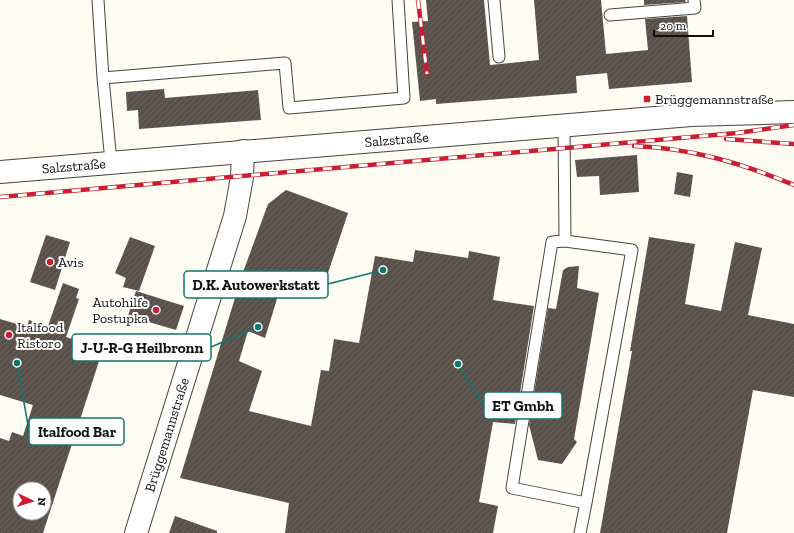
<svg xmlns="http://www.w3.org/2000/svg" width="794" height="533" viewBox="0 0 794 533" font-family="'Zilla Slab',serif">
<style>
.building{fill:url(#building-hatch);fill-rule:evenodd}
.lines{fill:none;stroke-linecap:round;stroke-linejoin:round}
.service-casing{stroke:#434343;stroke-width:13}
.tertiary-casing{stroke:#434343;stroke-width:24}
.service{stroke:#fff;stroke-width:11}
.tertiary{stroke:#fff;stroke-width:22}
.rail-casing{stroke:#ca1d32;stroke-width:4.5}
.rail{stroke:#fff;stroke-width:3;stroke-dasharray:9;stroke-linecap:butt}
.poi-dot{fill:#ca1d32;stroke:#fff;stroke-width:1.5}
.labels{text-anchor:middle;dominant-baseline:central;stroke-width:4;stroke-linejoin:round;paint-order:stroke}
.poi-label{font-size:14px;fill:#101010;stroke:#fff;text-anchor:start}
.street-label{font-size:14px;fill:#101010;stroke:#fff}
.leader{fill:none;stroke:#0f766e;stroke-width:1.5}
.callout-dot{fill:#0f766e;stroke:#fff;stroke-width:1.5}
.callout{fill:#fff;stroke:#0f766e;stroke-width:1.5}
.callout-label{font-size:15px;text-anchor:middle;font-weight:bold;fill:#101010}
</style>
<defs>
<pattern id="building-hatch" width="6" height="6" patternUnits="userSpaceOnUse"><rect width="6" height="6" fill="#59504b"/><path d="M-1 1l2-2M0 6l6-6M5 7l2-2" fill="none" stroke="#6c6561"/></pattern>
</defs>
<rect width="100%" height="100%" fill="#fffcf2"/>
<path class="building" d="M426,0H484L490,65L539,60L534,0H601L606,54L648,50L645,19L687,16L692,82L609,89L607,73L576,76L577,93L436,104V99L420,101L412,22L428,21Z
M644,0H685L686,2L644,5Z
M164,89L165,98L258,90L261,120L139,129L138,110L127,111L126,92Z
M637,155L639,192L600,195L599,176L577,177L575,160Z
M677,172L693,175L690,197L674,194Z
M286,190L348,213L320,297L281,286L265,338L248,331L239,361L262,371L249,411L311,426L321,370L329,371L334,339L359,343L375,256L413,262L415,250L468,258L469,251L500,257L493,300L534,306L515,424L493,422L479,502L498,506L493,533H285L289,503L180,478L242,275L268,204Z
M46,235L70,242L55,290L30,282Z
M130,237L155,246L139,291L123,287L126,278L115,273Z
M649,237L695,244L685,304L721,311L735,242L762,248L748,315L794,324V397L753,390L727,533H600L632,351H630Z
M579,266L577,288L599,293L574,439L577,442L562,464L538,460L529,425L548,308L556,309L563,270L568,267Z
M63,283L79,289L76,298L79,299L66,337L103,349L43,533H0V438L9,441L12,432L23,436L33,405L0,395V319L27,327L29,320L48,326ZM20,489H44V513H20Z
M136,291L184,306L176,330L142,320L140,324L127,319Z
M175,516L217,531V533H169Z"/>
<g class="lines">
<g class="service-casing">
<path id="service" d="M98,0L103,78
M494,0L499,57
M610,15L695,8L694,0
M564,126L565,241L552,242L512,488L586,503L580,533
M111,162L103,78L285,63L289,108L404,98L398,0
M565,241L632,250L586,503"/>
</g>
<g class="tertiary-casing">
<g id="tertiary">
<path id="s1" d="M0,172L691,115L794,112"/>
<path id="s2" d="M136,533L235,216L242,177L243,151"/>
</g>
</g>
<use href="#service" class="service"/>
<use href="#tertiary" class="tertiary"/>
<g class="rail-casing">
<path id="rail" d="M418,0L427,74
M726,139L794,144
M634,146C691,148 741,163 794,185
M0,197L737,133L794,125"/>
</g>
<use href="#rail" class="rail"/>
</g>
<g class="poi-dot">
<rect x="643" y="95" width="8" height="8" rx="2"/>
<circle cx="50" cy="262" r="4"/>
<circle cx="156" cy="310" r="4"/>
<circle cx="9" cy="335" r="4"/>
</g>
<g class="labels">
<g class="poi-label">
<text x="655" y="99">Brüggemannstraße</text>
<text x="58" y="262">Avis</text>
<text x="148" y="302" text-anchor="end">Autohilfe<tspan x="148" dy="16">Postupka</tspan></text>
<text x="17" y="327">Italfood<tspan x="17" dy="16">Ristoro</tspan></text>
</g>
<g class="street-label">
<text stroke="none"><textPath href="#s1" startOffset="398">Salzstraße</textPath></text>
<text stroke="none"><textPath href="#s1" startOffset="74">Salzstraße</textPath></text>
<text stroke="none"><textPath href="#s2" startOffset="103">Brüggemannstraße</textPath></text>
</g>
</g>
<path class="leader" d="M383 270L328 284M258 327L211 347M458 364L484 406M17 363L29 431"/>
<g class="callout-dot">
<circle cx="383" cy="270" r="4"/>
<circle cx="258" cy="327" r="4"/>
<circle cx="458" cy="364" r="4"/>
<circle cx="17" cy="363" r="4"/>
</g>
<g class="callout">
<rect x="184" y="271" width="144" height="27" rx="4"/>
<rect x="72" y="334" width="139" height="27" rx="4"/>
<rect x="484" y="392" width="78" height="27" rx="4"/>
<rect x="29" y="418" width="95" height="27" rx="4"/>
</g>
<g class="callout-label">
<text x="256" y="290">D.K. Autowerkstatt</text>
<text x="142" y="353">J⁃U⁃R⁃G Heilbronn</text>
<text x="523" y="411">ET Gmbh</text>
<text x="77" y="437">Italfood Bar</text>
</g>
<g transform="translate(32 501) rotate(94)"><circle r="19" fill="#ffffff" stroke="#9f9f9f"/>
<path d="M0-3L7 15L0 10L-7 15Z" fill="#ca1d32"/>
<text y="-6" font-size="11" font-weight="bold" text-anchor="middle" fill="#101010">N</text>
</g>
<path d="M654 30v6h59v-6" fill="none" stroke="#101010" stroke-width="2"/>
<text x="660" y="30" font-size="12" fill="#101010" stroke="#ffffff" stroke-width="3" paint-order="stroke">20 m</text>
</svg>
